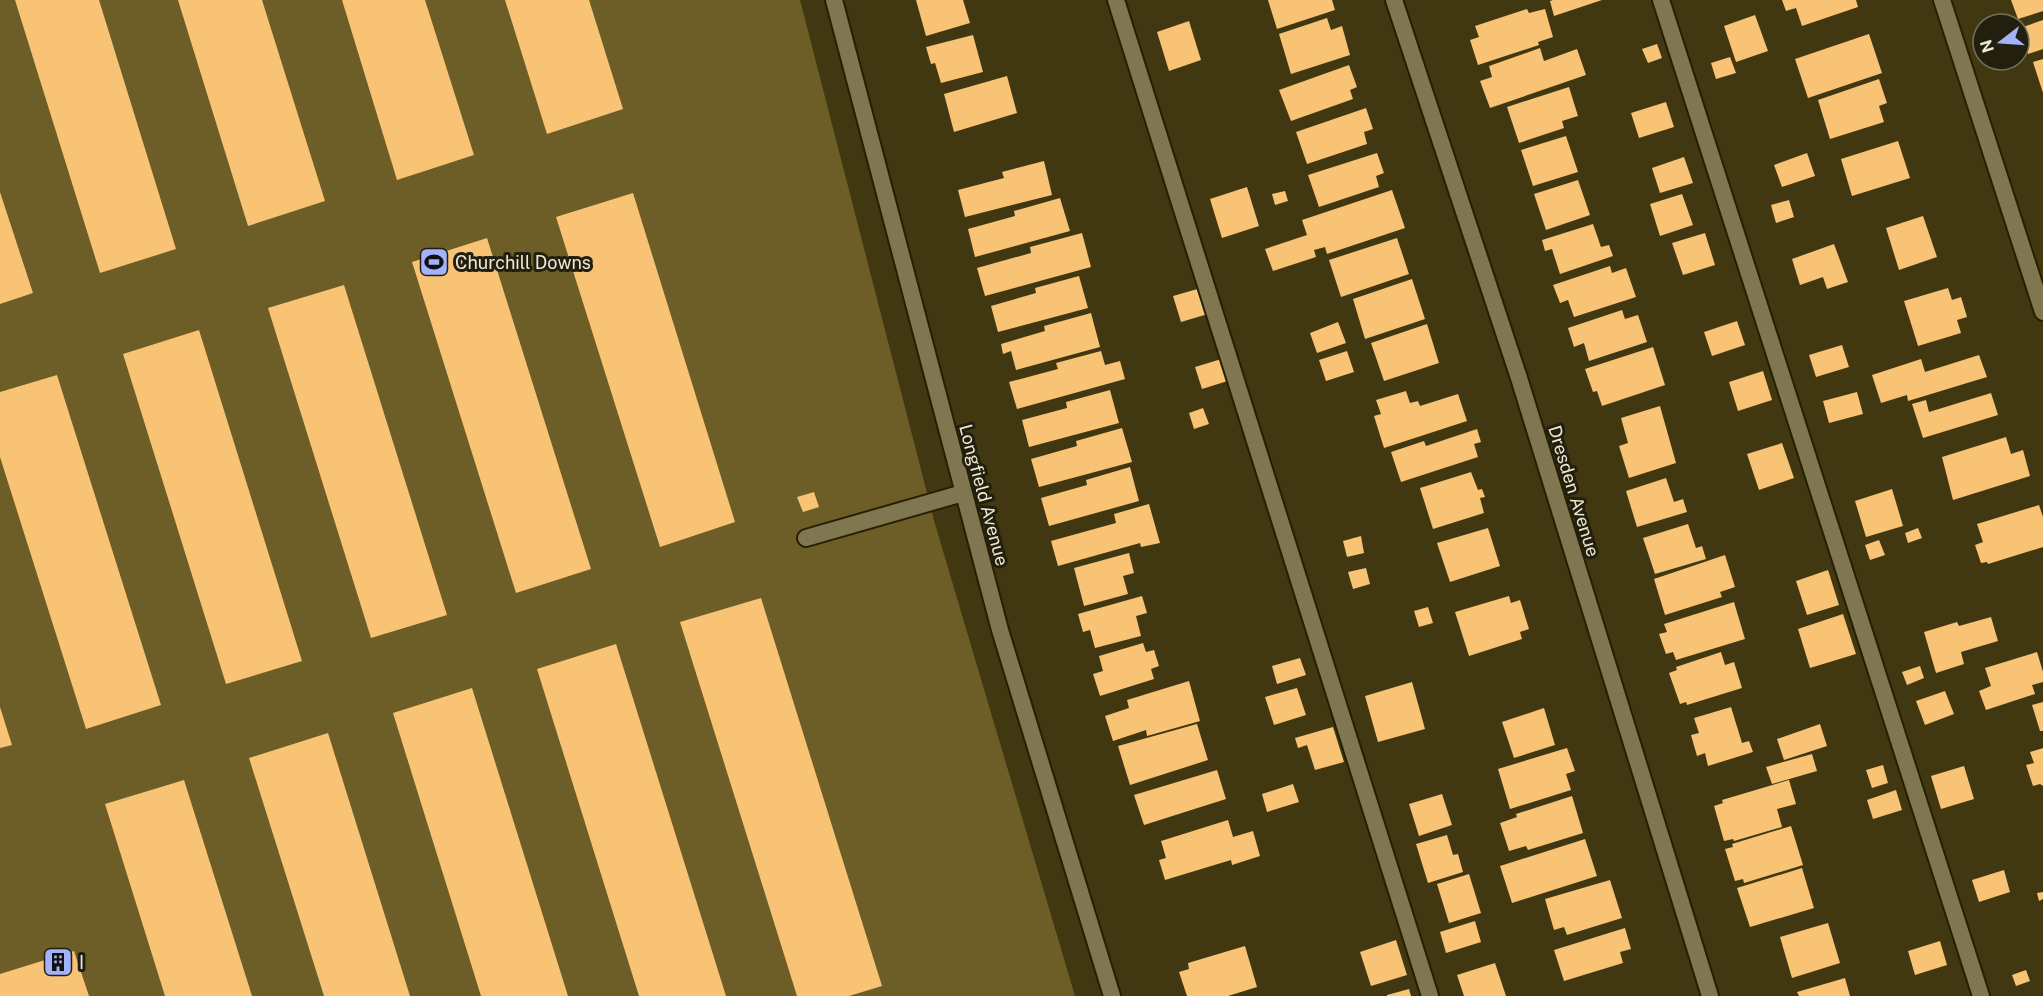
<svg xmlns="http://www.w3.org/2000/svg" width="2043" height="996" viewBox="0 0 2043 996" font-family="'Public Sans',sans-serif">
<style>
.green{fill:#6c5e26}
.building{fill:#f9c376}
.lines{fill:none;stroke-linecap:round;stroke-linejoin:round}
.service-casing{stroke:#261f03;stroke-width:20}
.minor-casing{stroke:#261f03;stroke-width:20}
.service{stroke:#80764f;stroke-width:16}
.minor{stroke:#80764f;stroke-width:16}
.labels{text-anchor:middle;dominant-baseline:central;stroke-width:6;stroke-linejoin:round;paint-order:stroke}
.poi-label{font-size:18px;fill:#ede8d3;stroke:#231f0f;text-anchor:start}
.street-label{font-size:18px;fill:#ede8d3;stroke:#231f0f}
</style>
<rect width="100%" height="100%" fill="#413811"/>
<path class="green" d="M0,0H800L935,524L1075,996H0Z"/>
<path class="building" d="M15,0H99L176,249L100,273Z
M178,0H262L325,201L248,226Z
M342,0H425L474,155L397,180Z
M505,0H589L623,109L547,134Z
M916,0H963L970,23L926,36Z
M1268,0H1332L1335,10L1277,29Z
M1553,0H1602L1554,16L1550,1Z
M1782,0H1856L1858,7L1802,26L1796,8L1786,11Z
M2011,0H2043V11L2018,19Z
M1527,9L1529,13L1545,9L1553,37L1538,42L1539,45L1478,65L1470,40L1479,37L1475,26Z
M1755,15L1768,51L1736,62L1724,26Z
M1327,18L1331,30L1342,26L1350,55L1291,74L1279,34Z
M2043,20V49L2028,54L2020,28Z
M1189,21L1201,60L1169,71L1157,32Z
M1869,34L1882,73L1808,98L1795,59Z
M973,35L983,72L941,83L935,63L931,64L926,47Z
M1657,44L1662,58L1648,63L1642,49Z
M1540,48L1544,61L1577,49L1586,75L1490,108L1480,81L1492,77L1489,66Z
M1730,57L1736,73L1716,79L1711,63Z
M2043,59V93L2033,62Z
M1349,65L1357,87L1350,90L1353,99L1291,121L1279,90Z
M1007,76L1017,113L954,132L944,94Z
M1879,79L1887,103L1879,106L1884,122L1830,139L1818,100Z
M1569,87L1578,116L1562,121L1564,128L1519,143L1507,107Z
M1666,102L1674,127L1639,138L1631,113Z
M1366,108L1373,129L1364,132L1367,144L1307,164L1296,132Z
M1566,136L1578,172L1533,186L1521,150Z
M1898,141L1910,178L1852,196L1841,159Z
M1377,153L1384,173L1376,176L1379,187L1319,207L1308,175Z
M1807,153L1815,176L1782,187L1774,165Z
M1684,157L1693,183L1660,193L1652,168Z
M1044,161L1052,195L965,217L958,190L1004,178L1002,172Z
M1578,180L1590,215L1546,230L1534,194Z
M1247,187L1259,226L1222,238L1210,199Z
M1392,190L1405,228L1327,254L1325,247L1314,250L1316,257L1273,271L1265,249L1307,235L1302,220Z
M1285,191L1288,201L1275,205L1272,194Z
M0,192L33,293L0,304Z
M633,193L735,522L660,547L556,217Z
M1682,194L1693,225L1660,236L1650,204Z
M1060,198L1070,231L975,257L968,229L1015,216L1014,211Z
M1789,200L1794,217L1776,223L1771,205Z
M1923,216L1937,257L1899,270L1886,228Z
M1593,224L1601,247L1609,245L1613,256L1560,274L1552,249L1545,251L1542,240Z
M1082,233L1091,267L985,296L977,268L1031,253L1030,247Z
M1705,233L1715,265L1683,275L1672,243Z
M487,238L591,569L516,593L412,262Z
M1397,238L1409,274L1341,297L1329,260Z
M1834,244L1848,282L1827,289L1823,277L1800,285L1792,259Z
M1610,266L1612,273L1626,268L1636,297L1574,317L1568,300L1560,303L1553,285Z
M1079,276L1088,308L998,332L991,306L1036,293L1035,288Z
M1412,279L1425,319L1365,339L1353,299Z
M344,285L447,615L371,638L268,308Z
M1201,288L1208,314L1181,322L1173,296Z
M1948,288L1952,300L1961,297L1967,317L1957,320L1961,333L1918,346L1904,301Z
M1622,310L1625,319L1638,315L1647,342L1589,361L1584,343L1574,347L1568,328Z
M1091,313L1100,347L1016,370L1011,351L1003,354L1001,344L1045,331L1044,326Z
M1737,321L1745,345L1712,356L1704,332Z
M1338,322L1346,343L1317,353L1310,333Z
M1427,324L1439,363L1384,381L1371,343Z
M199,330L302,661L226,684L123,354Z
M1842,345L1849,367L1816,377L1809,355Z
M1653,347L1665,385L1602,406L1597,391L1593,392L1585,369Z
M1101,351L1105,365L1120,361L1125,379L1017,409L1009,382L1058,369L1056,363Z
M1347,351L1354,372L1326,381L1319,360Z
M1979,355L1987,377L1908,401L1907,395L1881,403L1872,375L1921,359L1925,372Z
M1228,357L1234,379L1202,389L1195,367Z
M1763,371L1772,400L1738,411L1729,382Z
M57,375L161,705L86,729L0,457V392Z
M1110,390L1119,423L1029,447L1022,420L1067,408L1066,402Z
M1406,391L1410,403L1418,401L1420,406L1458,394L1467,421L1384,448L1374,416L1381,414L1376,400Z
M1857,392L1863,414L1829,423L1823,401Z
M1991,393L1998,415L1923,438L1912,404L1926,400L1929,412Z
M1660,406L1676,463L1629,478L1619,446L1628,443L1621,418Z
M1203,408L1209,424L1194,429L1189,413Z
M1122,428L1132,462L1039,487L1031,459L1077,446L1076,441Z
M1477,429L1481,442L1474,444L1478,457L1401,482L1391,452L1424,441L1426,446Z
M2006,437L2011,454L2023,450L2030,476L1953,500L1942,457Z
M1782,443L1794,478L1759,490L1747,454Z
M1130,467L1139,501L1049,526L1041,498L1087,485L1086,480Z
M1471,472L1478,490L1482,489L1485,497L1480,498L1484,513L1433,529L1420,488Z
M1666,478L1674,502L1683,499L1687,512L1637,527L1626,491Z
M1892,489L1903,526L1866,537L1855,501Z
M814,492L819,507L803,512L797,497Z
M1149,504L1160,543L1141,547L1140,543L1058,566L1051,541L1116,523L1114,514Z
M2039,505L2043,517V547L1988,564L1987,562L1981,563L1975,545L1983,542L1977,524Z
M1688,524L1696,548L1702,546L1706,559L1655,574L1643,538Z
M1488,528L1500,566L1450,582L1437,543Z
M1918,528L1922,538L1908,543L1905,533Z
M1361,536L1364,553L1347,557L1343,541Z
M1879,540L1885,555L1870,560L1865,545Z
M1129,553L1134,573L1123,576L1128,594L1084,606L1074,568Z
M1725,555L1735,587L1720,592L1722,597L1665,615L1654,579Z
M1366,568L1370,584L1353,589L1348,572Z
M1828,570L1839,605L1807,615L1796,581Z
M1142,596L1147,613L1136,616L1141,636L1095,648L1090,630L1083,632L1078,614Z
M1509,596L1511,603L1520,600L1529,629L1520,632L1522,639L1469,656L1455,612Z
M761,598L882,986L849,996H797L680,622Z
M1734,602L1745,639L1676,660L1673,652L1666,654L1659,634L1667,632L1664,624Z
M1428,607L1433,623L1419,627L1414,611Z
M1843,614L1856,654L1810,668L1798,629Z
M1991,617L1998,641L1961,652L1964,664L1936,673L1924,632L1957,622L1959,626Z
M1143,643L1146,652L1154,650L1159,666L1151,669L1154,679L1100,696L1093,674L1103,671L1099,656Z
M616,644L726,996H639L537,669Z
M1721,652L1725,665L1734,662L1742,688L1687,705L1686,702L1680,704L1669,673L1677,670L1676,667Z
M2037,652L2043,672V682L2032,685L2035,694L1986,710L1979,691L1991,686L1985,668Z
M1300,658L1306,675L1277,684L1272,666Z
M1920,666L1924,678L1907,685L1902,672Z
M1189,681L1200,721L1147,736L1146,730L1113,741L1105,716L1129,708L1127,700Z
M1412,682L1425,729L1378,742L1365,696Z
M472,688L568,996H481L393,713Z
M1297,688L1306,715L1274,725L1265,697Z
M1945,691L1954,714L1925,725L1916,701Z
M2043,702V731H2040L2032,705Z
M0,707L12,745L0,748Z
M1731,707L1742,743L1749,741L1753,752L1708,766L1705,753L1697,756L1691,735L1699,733L1694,718Z
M1544,708L1555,745L1514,758L1502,722Z
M1197,724L1208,760L1130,785L1118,746Z
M1820,724L1827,746L1784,760L1777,739Z
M1333,727L1344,762L1315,770L1307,745L1298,748L1295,738Z
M328,733L410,996H324L249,758Z
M1567,748L1575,771L1566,774L1571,790L1510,809L1498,769Z
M2043,748V786L2040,784L2033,786L2026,765L2034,763L2030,752Z
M1812,754L1817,771L1772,784L1766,767Z
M1883,765L1888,783L1872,788L1866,770Z
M1964,766L1974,799L1941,809L1931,776Z
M1217,770L1226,799L1144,825L1134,795Z
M184,780L252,996H165L105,804Z
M1789,780L1796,804L1777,809L1782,827L1734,841L1733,839L1724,841L1714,806L1723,803L1722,800Z
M1293,784L1299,802L1267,812L1262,794Z
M1896,790L1902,810L1873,819L1867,800Z
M1442,794L1452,825L1419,836L1409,804Z
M1572,796L1583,833L1528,850L1526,846L1509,851L1500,823L1517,817L1516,814Z
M1228,820L1233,837L1253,831L1260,856L1232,865L1231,860L1165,880L1159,860L1166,858L1161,841Z
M1791,826L1803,865L1744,883L1743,879L1735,881L1725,849L1733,847L1732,844Z
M1447,835L1453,855L1458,854L1463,872L1428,883L1416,844Z
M1585,839L1597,876L1512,903L1500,866Z
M1802,868L1814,908L1750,927L1737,888Z
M2004,870L2010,892L1979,902L1972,880Z
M1469,874L1481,913L1449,923L1437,884Z
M1610,880L1622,918L1567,935L1564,927L1554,930L1545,899Z
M2043,892V899L2039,901L2037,893Z
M1475,921L1481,942L1446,953L1440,932Z
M1828,923L1840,963L1792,978L1780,937Z
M1625,928L1631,949L1620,952L1623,963L1564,981L1554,950Z
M1396,940L1407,975L1371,986L1360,952Z
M1940,941L1947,965L1915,975L1908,951Z
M1245,946L1257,987L1228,996H1187L1179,972L1189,969L1188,963Z
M74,951L89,996H0V974Z
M1495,963L1506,996H1464L1457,975Z
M2026,970L2030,981L2016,986L2012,975Z
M1845,978L1850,996H1799L1797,992Z
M1409,989L1411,996H1387V995Z"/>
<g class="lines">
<g class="service-casing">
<path id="service" d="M1116,0L1430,996
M1661,0L1981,996
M806,538L963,493"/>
</g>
<g class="minor-casing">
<path id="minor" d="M834,0L1000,630L1112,996
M1394,0L1519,378L1710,996
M1942,0L2043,312"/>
</g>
<use href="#service" class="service"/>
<use href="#minor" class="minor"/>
</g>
<defs>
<g id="stadium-square" transform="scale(1.5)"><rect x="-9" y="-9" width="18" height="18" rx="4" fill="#a4b2fc" stroke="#231f0f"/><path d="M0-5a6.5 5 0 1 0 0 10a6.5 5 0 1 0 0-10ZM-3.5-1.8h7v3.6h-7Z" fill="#111"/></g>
<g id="building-square" transform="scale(1.5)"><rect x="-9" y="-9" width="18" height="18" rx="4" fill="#a4b2fc" stroke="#231f0f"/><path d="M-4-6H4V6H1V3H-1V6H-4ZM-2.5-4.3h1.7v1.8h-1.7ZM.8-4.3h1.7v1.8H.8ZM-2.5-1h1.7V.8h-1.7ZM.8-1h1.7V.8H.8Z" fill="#111"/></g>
</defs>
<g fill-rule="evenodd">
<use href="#stadium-square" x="434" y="262"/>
<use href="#building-square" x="58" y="962"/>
</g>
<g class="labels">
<g class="poi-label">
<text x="455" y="262">Churchill Downs</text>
<text x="79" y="962">I</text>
</g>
<g class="street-label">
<text transform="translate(1574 491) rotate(73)">Dresden Avenue</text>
<text transform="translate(984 495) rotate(75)">Longfield Avenue</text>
</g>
</g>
<g transform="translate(2001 42) rotate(253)"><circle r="28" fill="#231f0f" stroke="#746f5d" stroke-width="1.5"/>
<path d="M0-4.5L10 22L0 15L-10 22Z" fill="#a4b2fc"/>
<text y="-9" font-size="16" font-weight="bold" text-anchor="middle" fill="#ede8d3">N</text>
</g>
</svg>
